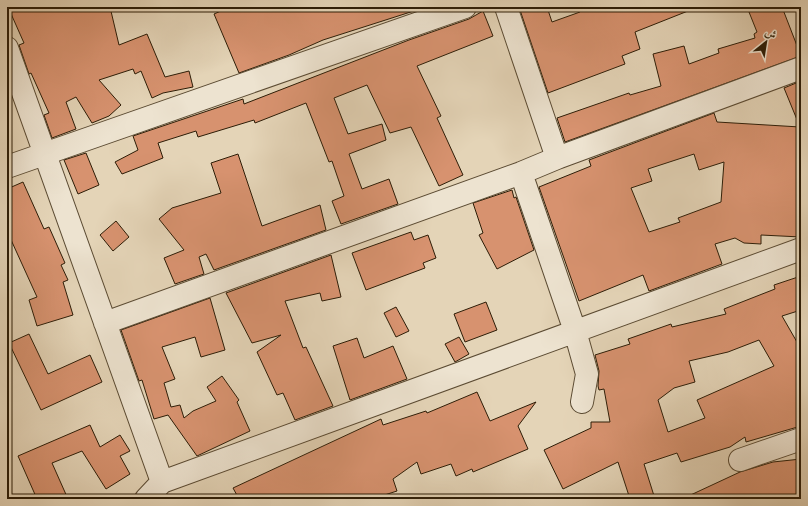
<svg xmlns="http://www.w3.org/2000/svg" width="808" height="506" viewBox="0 0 808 506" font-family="'IM FELL French Canon',Amiri,serif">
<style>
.building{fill:#d7926f;stroke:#2d1d07;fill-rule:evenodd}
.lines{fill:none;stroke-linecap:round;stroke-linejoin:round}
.minor-casing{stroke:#5b4b33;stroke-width:24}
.minor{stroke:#ede3d0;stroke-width:22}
</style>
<rect width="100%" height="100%" fill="#e4d4b7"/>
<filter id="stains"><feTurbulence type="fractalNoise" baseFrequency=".005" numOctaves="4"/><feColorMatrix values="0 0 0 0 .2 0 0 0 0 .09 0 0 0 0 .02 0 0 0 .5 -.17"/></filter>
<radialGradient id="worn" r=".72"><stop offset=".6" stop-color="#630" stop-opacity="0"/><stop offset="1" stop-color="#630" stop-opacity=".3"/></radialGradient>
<path class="building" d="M8,7H110L119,45L147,34L165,77L189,71L193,87L163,93L152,98L141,71L135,74L133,69L99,80L121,105L109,116L92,123L76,97L66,102L76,129L52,138L44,115L49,113L31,73L29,74L19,45L24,43Z
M230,7H420V9L323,40L289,55L239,73L214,14Z
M519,7H547L552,22L580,12L578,7H693V9L635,32L640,49L622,56L625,64L548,93Z
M747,7H782L801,56L565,142L557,118L629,93L630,95L661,86L653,54L684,46L689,64L719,53L718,49L755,38L754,34L757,32Z
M483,11L493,36L417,66L441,116L437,118L463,175L439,186L411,127L390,133L367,85L334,98L348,134L382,124L386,140L349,154L362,189L389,179L398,204L341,224L332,201L344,196L332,161L329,162L306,103L255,123L254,120L198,137L196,131L158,143L163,158L122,174L115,162L138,150L133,136L243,99L244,104L409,40L469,19Z
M801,81V237L761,235V244L744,243L735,238L715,244L722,264L649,291L643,275L579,301L539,187L591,166L589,160L714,113L717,122L800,127L784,88ZM694,154L699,170L724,162L721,202L678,218L680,222L649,232L631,188L652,181L648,169Z
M86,153L99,185L78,194L64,160Z
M238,154L262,226L320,205L326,230L214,270L206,254L199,257L204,274L175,284L164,258L184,250L159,219L172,208L221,193L211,163Z
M23,182L44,229L49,227L65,263L61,265L68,280L63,282L73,315L37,326L29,300L37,297L7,231V189Z
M512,190L514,198L516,197L534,250L497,269L479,235L483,233L473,203Z
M116,221L129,237L113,251L100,235Z
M411,232L414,240L428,235L436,258L423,263L425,268L366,290L352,253Z
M331,255L341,297L322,301L320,293L285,301L303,348L306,347L333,406L295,420L283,393L277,395L257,352L281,335L252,343L226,293Z
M801,276V310L782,316L801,349V426L746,442L745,437L730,447L681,462L677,453L644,464L655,499H630L618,462L563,489L544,450L591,428V422H610L604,389L599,390L598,386L599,371L595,355L630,344L628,339L671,324L672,327L726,314L724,309L775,289L774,285ZM759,340L774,366L697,400L705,418L668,432L658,400L674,388L695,382L689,361L728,352Z
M210,298L225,350L201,357L195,337L162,347L175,379L164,383L171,407L180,405L184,418L193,411L216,401L207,387L222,376L239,400L237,402L250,431L197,456L168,415L154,419L142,380L139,381L121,330Z
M486,302L497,330L465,342L454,314Z
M396,307L409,331L396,337L384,313Z
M29,334L48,374L90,355L102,382L41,410L9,343Z
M459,337L469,354L455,362L445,344Z
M357,338L364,358L393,346L407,379L350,400L333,346Z
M477,392L490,421L536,402L518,426L528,449L473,472L472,469L456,476L451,464L421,474L417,462L393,479L397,491L372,499H239L233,488L381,419L383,425L426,411L427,413Z
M90,425L100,447L120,435L130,451L120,456L130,474L106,489L82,451L52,463L68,499H37L18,456Z
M801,459V499H682L740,472L773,462Z"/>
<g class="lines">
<g class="minor-casing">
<path id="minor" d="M506,7L557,158
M7,48L162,482
M7,167L465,7
M521,173L575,331L587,374L582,402
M105,323L521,173L557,158L801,68
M740,460L801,439
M146,499L162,482L801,249"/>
</g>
<use href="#minor" class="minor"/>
</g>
<rect width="808" height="506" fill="none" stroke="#e4d4b7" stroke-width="24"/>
<rect x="8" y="8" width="792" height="490" fill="none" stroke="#2d1d07" stroke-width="2"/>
<rect x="12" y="12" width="784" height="482" fill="none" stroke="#2d1d07"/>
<g transform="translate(766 42) rotate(30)" stroke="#ede3d0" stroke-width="3" paint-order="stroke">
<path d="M0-3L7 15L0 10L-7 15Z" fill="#2d1d07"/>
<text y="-6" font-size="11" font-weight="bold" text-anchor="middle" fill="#2d1d07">ش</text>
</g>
<rect width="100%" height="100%" filter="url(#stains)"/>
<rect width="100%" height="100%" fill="url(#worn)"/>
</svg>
